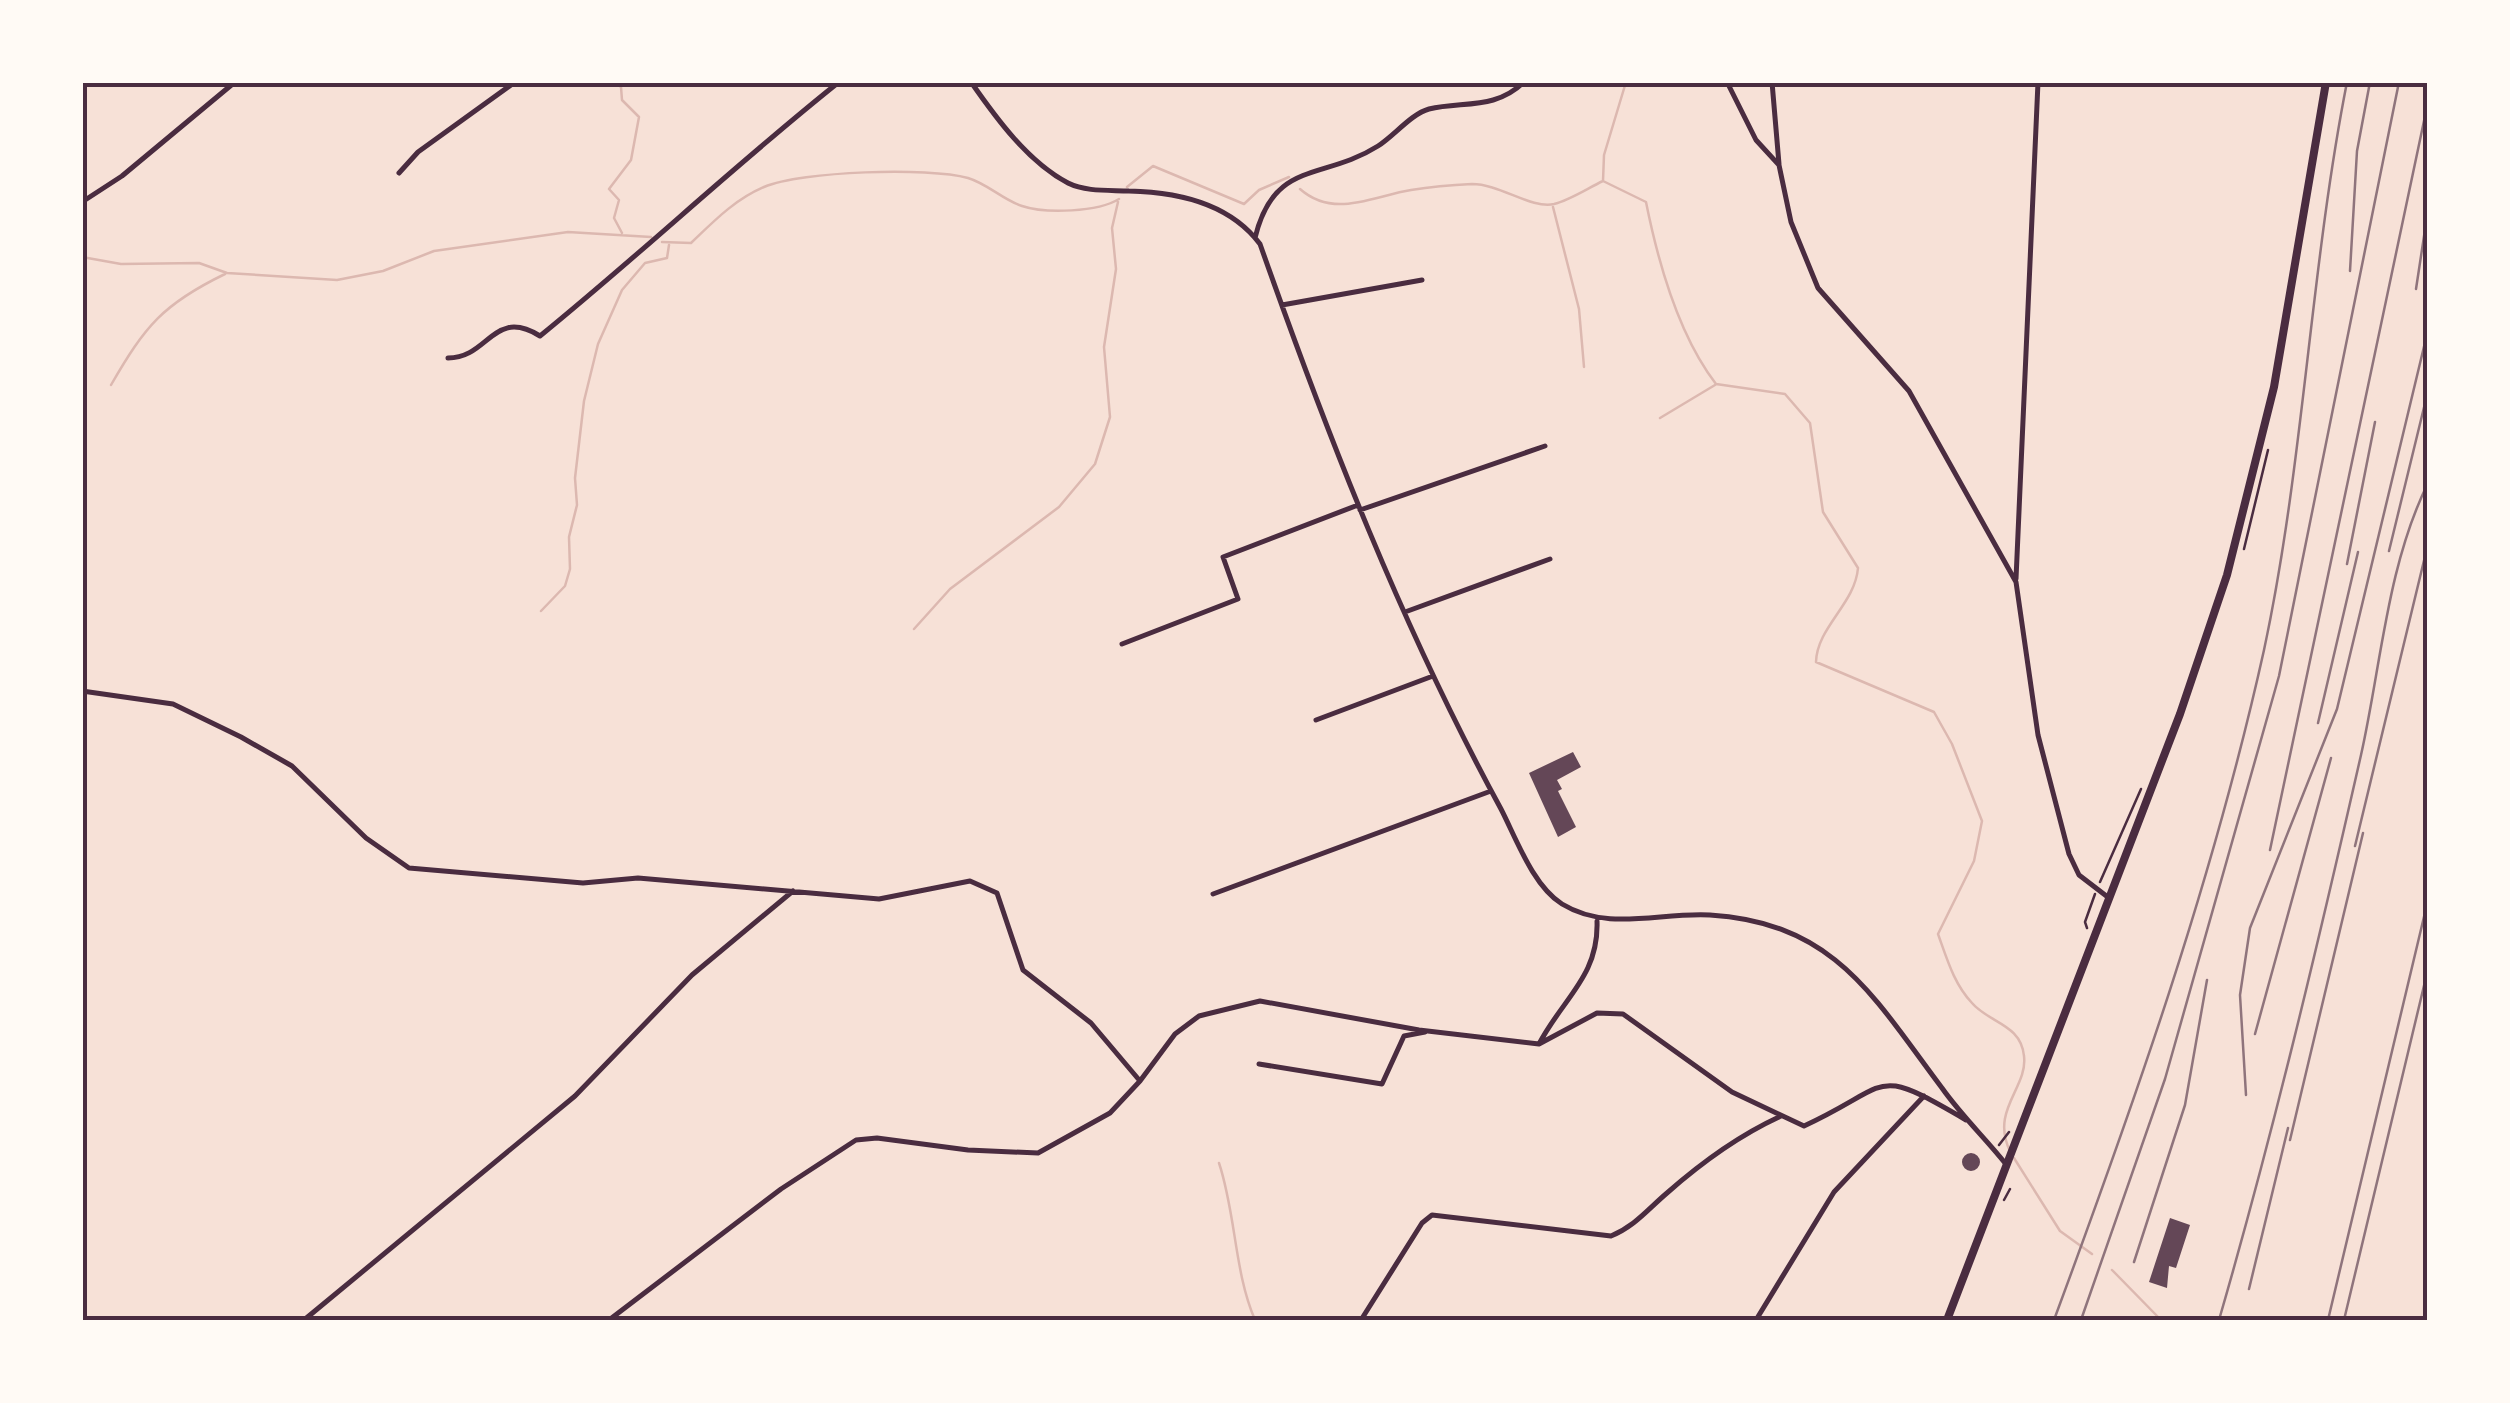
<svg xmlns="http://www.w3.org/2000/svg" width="2510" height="1403" viewBox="0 0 2510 1403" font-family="'Work Sans',sans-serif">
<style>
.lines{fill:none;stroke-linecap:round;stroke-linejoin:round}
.stream{stroke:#dcb8b0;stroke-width:2.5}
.building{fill:#644757}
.path{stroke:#4a2c40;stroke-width:2.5}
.minor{stroke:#4a2c40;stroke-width:5}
.secondary{stroke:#4a2c40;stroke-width:8}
.rail{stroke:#8f747c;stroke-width:2.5}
.neatline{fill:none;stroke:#4a2c40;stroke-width:4}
</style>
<rect width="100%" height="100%" fill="#f7e1d7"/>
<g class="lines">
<path class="stream" d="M613,82L621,87L622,100L639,117L631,160L609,189L619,200L614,218L622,233
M1626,82L1604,155L1603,181L1646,202C1658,262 1679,336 1716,384L1785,394L1810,423L1823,512L1858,568C1855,604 1817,627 1816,662L1934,712L1952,744L1982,821L1974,861L1938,934C1947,959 1954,984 1972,1003C1989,1023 2021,1024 2024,1056C2028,1088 1990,1110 2010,1151
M1127,187L1153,166L1244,204L1259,190L1289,177
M1300,189C1334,219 1373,196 1411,190C1430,187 1452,185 1472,184C1500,184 1531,209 1554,204C1570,200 1588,188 1603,181
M1553,207L1579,309L1584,367
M662,242L691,243C714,221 734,200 764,187C802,171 928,167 968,178C988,184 1003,200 1022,206C1046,214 1098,212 1119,199
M82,257L121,264L199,263L227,273L337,280L383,271L434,251L568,232L651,237
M111,385C145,326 163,304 225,274
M1660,418L1715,385
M541,611L565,586L570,569L569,537L577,505L575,478L584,401L598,344L622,290L645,263L667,258L669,245
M914,629L950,589L1059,507L1095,464L1110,417L1104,347L1116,269L1112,228L1118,202
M2014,1158L2060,1231L2092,1254
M1219,1163C1236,1214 1234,1271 1255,1320
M2112,1270L2161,1320"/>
</g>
<path class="building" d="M1573,752L1581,767L1557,780L1562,789L1558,791L1576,827L1558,837L1529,773Z
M1962 1162a9 9 0 1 1 18 0a9 9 0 1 1-18 0Z
M2170,1218L2190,1225L2176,1268L2169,1266L2167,1288L2149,1282Z"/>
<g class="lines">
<path class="path" d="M2244,549L2268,450
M2100,882L2141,789
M2087,928L2085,922L2095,894
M1999,1145L2009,1132
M2004,1200L2010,1189"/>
<path class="minor" d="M971,82C996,118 1028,162 1068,183C1086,192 1109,190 1129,191C1178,192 1230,204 1260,244C1328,437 1403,629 1501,809C1516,838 1533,886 1562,904C1608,932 1659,912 1710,915C1836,923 1874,998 1942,1088C1961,1115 1985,1138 2005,1163
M1727,82L1756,140L1779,165L1791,222L1818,288L1909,391L2016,582L2038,735L2069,854L2079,875L2109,898
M1772,82L1779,164
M399,173L418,152L515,82
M82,202L122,176L235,82
M1255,238C1274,159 1323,181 1378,146C1394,136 1411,114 1429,109C1464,101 1495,110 1524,82
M1282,305L1422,280
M448,358C489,358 493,307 540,336C642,253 736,164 839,82
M1360,510L1545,446
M2016,579L2038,82
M1405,612L1550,559
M1122,644L1238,599L1223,557L1358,505
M82,691L173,704L241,737L292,766L366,838L409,868L583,883L638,878L879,899L970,881L997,893L1023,970L1091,1023L1140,1081L1175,1034L1199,1016L1260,1001L1419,1030L1539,1044
M1316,720L1433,676
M1213,894L1491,791
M1597,921C1599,976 1563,998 1539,1044L1597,1013L1623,1014L1732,1092L1804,1126C1895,1084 1870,1064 1966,1120
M1259,1064L1382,1084L1404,1036L1425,1032
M304,1320L575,1096L692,975L793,891
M609,1320L781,1189L856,1140L877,1138L968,1150L1038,1153L1110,1113L1140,1081
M1361,1320L1422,1223L1432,1215L1611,1236C1635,1226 1647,1210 1667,1193C1701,1163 1738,1136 1779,1117
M1756,1320L1834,1192L1924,1096"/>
<path class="secondary" d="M1947,1320L2180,714L2227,575L2274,387L2326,82"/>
<path class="rail" d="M2350,271L2357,151L2370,82
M2416,289L2428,210
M2389,551L2428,391
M2347,564L2375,422
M2318,723L2358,552
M2355,846L2428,544
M2270,850L2428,102
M2255,1034L2331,758
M2246,1095L2240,995L2250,928L2337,709L2428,330
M2290,1140L2363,833
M2134,1262L2185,1105L2207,980
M2249,1289L2288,1128
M2054,1320C2135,1101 2213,880 2264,650C2304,463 2310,270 2347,82
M2081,1320L2165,1079L2279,676L2399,82
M2219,1320C2273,1134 2318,944 2361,755C2381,666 2387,566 2428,483
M2328,1320L2428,900
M2344,1320L2428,969
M2425,1320L2428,1310"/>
</g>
<rect width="2510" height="1403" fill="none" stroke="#fffaf5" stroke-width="170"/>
<rect x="85" y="85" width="2340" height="1233" class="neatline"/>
</svg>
